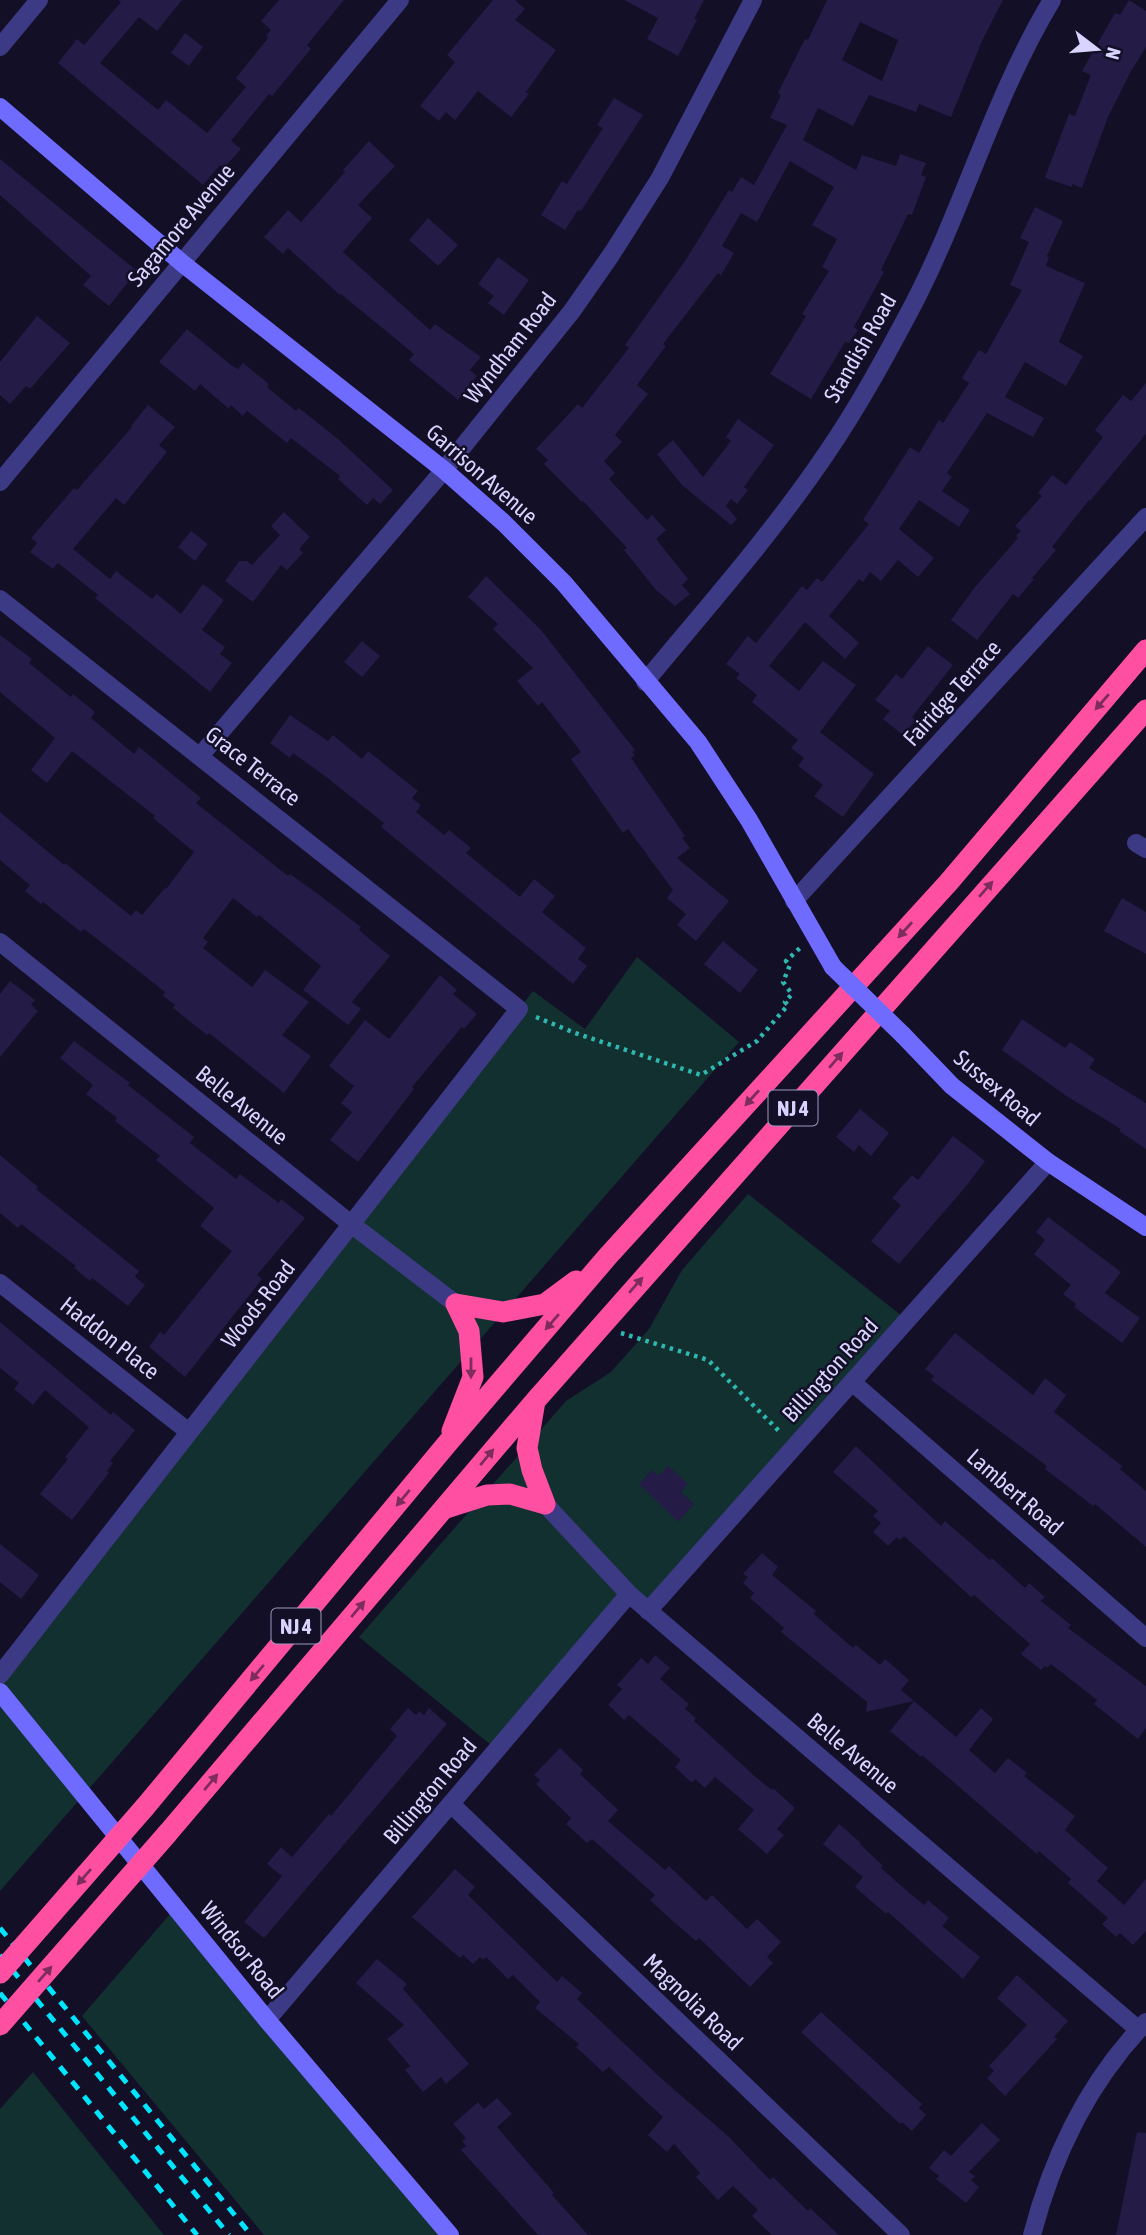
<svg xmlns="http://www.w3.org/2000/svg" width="1146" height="2235" viewBox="0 0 1146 2235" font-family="'Asap Condensed',sans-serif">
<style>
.green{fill:#12302f}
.building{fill:#241b47;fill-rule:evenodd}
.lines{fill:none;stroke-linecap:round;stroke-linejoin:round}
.path{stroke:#2fb8b0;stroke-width:4.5;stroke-dasharray:3.5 5;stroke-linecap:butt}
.street{stroke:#3d3a85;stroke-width:18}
.secondary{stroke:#6f6bff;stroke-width:18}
.highway{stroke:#ff4fa3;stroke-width:21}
.rail{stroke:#00e5ff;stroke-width:5;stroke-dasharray:10 9;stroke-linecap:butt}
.secondary-bridge{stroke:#6f6bff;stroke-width:18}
.highway-bridge{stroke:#ff4fa3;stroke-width:21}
.oneway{fill:#7d2c5e}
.labels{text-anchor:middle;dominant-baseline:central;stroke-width:5;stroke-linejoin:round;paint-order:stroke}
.shield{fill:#130f26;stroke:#9e99be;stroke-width:2}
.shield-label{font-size:21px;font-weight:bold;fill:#d9d4ff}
.street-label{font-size:23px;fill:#d9d4ff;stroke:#130f26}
</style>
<rect width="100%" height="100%" fill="#130f26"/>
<path class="green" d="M637,957L739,1042L0,1891V1675L533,991L585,1029Z
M748,1194L907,1320L648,1611L629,1594L497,1750L359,1637L566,1401L611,1372L649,1329L682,1270Z
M176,1907L450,2235H264L82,2016Z
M33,2072L164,2235H0V2109Z"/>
<path class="building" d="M118,0H182L157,31L139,17L100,63L158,110L166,100L207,133L246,87L236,78L268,38L266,36L271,30L261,21L279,0H344L307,45L311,49L272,96L269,94L231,141L241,149L224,168L220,165L203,185L58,63L77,39L84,45L121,2Z
M493,0H515L525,9L515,20L556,50L526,92L529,94L511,117L478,91L455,120L446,112L439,121L420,106L455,62L447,55Z
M624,0H704L694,19L697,20L678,56L647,39L658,18Z
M827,0H1003L982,41L951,117L919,104L916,112L869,95L853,126L818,108L803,140L856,170L862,155L896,166L900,154L926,163L921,175L926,177L912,215L908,214L881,270L884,272L854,327L858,330L849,343L845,342L811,399L770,374L806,316L802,314L829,271L822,267L837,239L812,225L834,187L790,161L757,222L741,213L722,246L734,253L721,275L718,273L663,344L666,346L637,385L648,394L615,435L622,442L604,461L615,473L609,479L647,520L652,515L666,530L656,539L688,579L682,585L690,594L675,606L656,590L624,550L627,548L583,501L582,502L544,464L548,460L536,449L578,404L582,408L629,348L625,345L685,261L729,190L732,192L741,177L754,185L787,125L770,118L781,95L778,93L805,39L808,40ZM860,22L898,40L882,81L842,60Z
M1129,0L1146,11V47L1130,73L1108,117L1082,188L1072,184V187L1048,179L1045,177L1069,114L1075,116L1091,75L1082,71L1115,13L1120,15Z
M185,33L203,47L189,66L171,53Z
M614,98L643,115L581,211L578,210L565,230L541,215L562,181L567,184L603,128L597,125Z
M369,141L395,166L358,205L372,218L343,252L430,330L435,324L481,357L470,370L477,376L458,400L409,360L414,354L341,294L340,295L288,248L283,254L264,237L288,210L301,222L345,172L343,170Z
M0,159L137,271L109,306L83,285L91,276L0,195Z
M1035,207L1063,221L1047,256L1049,257L1046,266L1085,283L1059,342L1083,356L1066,386L1025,362L1005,397L1044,418L1033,437L987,413L947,473L952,477L942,491L970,510L959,527L919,500L899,529L934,558L918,577L898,560L881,581L870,572L863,582L859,579L829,616L859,643L845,659L805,622L769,666L799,691L823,661L856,685L820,732L874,774L843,817L814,796L823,785L798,766L804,758L791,748L798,740L752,702L757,695L736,678L740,674L726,664L748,636L756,643L802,586L807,590L817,578L822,582L869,524L863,520L910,447L919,453L939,420L943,423L969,383L962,378L979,350L986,354L1022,290L1010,285L1029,242L1020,238Z
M428,218L458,245L438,266L409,240Z
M498,257L529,280L504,315L488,303L494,296L478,284Z
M37,316L70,343L30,389L26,386L10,404L0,395V362Z
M187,329L231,365L238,369L243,363L269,384L267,387L296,411L299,408L338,439L393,490L380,504L373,498L367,505L338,479L340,476L291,438L287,443L247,411L243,416L231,405L229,409L200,384L195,391L159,362Z
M1146,383V434L1090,501L1089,500L1052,547L1056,550L1032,578L1034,579L1018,598L1013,594L977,640L951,620L975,587L1018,538L1016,536L1021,531L1015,526L1042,496L1038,493L1052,475L1066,485L1103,437L1095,430L1123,395L1131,401Z
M148,405L175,427L159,445L167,452L124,505L116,498L73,549L110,579L116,571L152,599L157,594L181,614L203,584L224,600L202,630L225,647L220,654L232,663L210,692L95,598L98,595L58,563L53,569L30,552L37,543L31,538L74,488L77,490L132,427L131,426Z
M738,419L774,445L744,487L748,490L737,504L731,499L726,506L737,519L731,525L682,485L657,454L673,440L703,477L731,441L726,437Z
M284,512L310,537L299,549L303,553L287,570L281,565L253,602L225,581L239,561H247L252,565L280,535L271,526Z
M191,531L208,544L195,561L178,547Z
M486,576L541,630L635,750L632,752L635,755L631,758L685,836L682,838L690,848L677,858L729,901L696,941L677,925L686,914L667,898L673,890L628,829L623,833L571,759L581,752L542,702L538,706L517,681L533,668L493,629L498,624L468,597Z
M0,635L32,659L29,663L71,697L73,694L95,712L91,718L134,754L139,747L149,755L201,798L196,803L288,876L290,874L318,894L361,927L359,930L390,956L352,1002L361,1009L348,1025L303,990L321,966L259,915L257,917L233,898L203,938L208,942L203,948L252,987L265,970L309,1002L282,1035L311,1056L284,1093L209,1033L207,1035L173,1008L175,1005L163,996L165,992L132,966L84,929L81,932L43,902L41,904L25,891L30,885L0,860V812L64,865L65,863L131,916L136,910L142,915L165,888L166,889L194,852L153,818L155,816L72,751L47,783L31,770L55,738L0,692Z
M362,641L380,656L362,677L344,662Z
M928,646L953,665L912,717L916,720L903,735L883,719L890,711L875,700L896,674L902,679Z
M290,715L328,741L333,735L362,759L368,751L418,791L412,798L421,805L416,812L444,835L449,830L471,848L466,853L520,897L534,879L555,896L542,912L586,948L578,959L587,966L573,984L381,827L384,823L325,776L293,753L290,758L270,743Z
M1122,898L1146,912V954L1104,931Z
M723,941L758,970L740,993L704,964Z
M440,975L457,990L453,994L477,1014L464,1029L462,1027L412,1087L414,1089L358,1162L330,1140L352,1112L341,1103L354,1086L329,1066L365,1020L389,1039Z
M10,981L35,1000L31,1005L38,1011L0,1057V994Z
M1022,1019L1065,1048L1070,1042L1095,1059L1089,1068L1146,1103V1149L1119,1131L1121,1129L1068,1097L1002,1050Z
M74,1041L130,1083L128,1085L194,1137L190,1143L236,1179L240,1174L279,1203L281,1199L305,1218L257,1275L262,1279L185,1377L149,1347L160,1332L164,1335L232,1251L200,1226L214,1208L156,1160L160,1156L115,1121L117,1118L86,1094L93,1085L60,1058Z
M860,1109L889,1133L871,1156L859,1145L854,1152L836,1137Z
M953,1136L985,1161L968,1184L899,1264L871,1241L901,1205L892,1198L912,1175L918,1180Z
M0,1155L38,1187L36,1189L139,1271L135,1277L145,1285L128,1306L92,1278L90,1281L74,1268L76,1266L21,1224L18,1228L0,1213Z
M1048,1217L1121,1272L1105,1293L1140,1318L1122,1343L1074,1307L1076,1304L1063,1294L1071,1285L1034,1254L1045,1240L1036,1232Z
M0,1322L111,1415L113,1412L135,1430L110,1461L113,1463L107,1471L109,1473L72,1520L40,1494L68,1459L65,1457L89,1427L45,1390L33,1405L14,1389L19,1383L0,1368Z
M955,1333L1033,1395L1045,1378L1066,1395L1054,1412L1122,1466L1120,1469L1146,1491V1547L1095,1504L1093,1506L1045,1469L1047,1466L931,1380L934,1376L925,1369Z
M856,1446L941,1526L945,1521L990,1560L992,1558L1025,1588L1029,1583L1045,1597L1041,1601L1071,1625L1068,1628L1146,1686V1728L1138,1739L1094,1704L1097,1700L1051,1664L1047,1668L1045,1666L1041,1670L1021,1654L1030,1644L974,1595L971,1597L904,1536L900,1540L897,1537L888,1546L873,1532L881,1523L873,1516L878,1511L833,1472Z
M668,1466L688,1484L681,1492L694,1504L678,1522L639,1484L652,1470L658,1476Z
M0,1544L39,1575L21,1599L0,1582Z
M762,1553L778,1567L772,1575L816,1611L814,1614L853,1648L856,1645L880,1665L885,1659L909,1680L901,1690L914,1701L866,1712L867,1702L781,1632L784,1628L750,1598L754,1593L743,1583L748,1577L743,1574Z
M655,1655L670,1668L660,1679L689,1704L685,1709L696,1718L694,1721L758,1779L772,1790L773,1788L795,1808L777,1829L784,1835L767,1854L738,1829L754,1810L715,1777L705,1788L695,1779L692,1783L675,1767L681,1760L629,1715L624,1720L608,1705L622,1689L617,1685L641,1658L648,1664Z
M914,1701L956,1737L981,1708L993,1719L969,1750L995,1773L1008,1758L1027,1773L1024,1776L1075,1816L1065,1830L1108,1868L1097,1881L1124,1905L1146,1879V1931L1133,1945L1120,1933L1116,1937L1102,1924L1108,1918L1068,1883L1071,1879L1039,1851L1037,1854L922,1755L921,1757L890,1731Z
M408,1708L416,1715L419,1711L424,1715L429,1708L447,1724L264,1938L244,1922L282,1876L267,1864L281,1847L292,1857L329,1814L331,1816L397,1736L390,1729Z
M560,1748L583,1770L580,1774L618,1810L608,1821L665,1870L669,1866L706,1901L712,1895L747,1929L757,1919L781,1942L767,1957L773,1963L750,1987L699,1938L696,1941L666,1915L650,1900L655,1895L592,1839L587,1843L566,1824L571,1818L536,1784L540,1780L534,1775Z
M839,1824L861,1843L860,1844L883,1866L881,1868L906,1890L924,1905L928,1900L949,1918L942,1926L980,1957L963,1979L888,1912L886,1914L855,1887L863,1877L823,1844Z
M455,1869L475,1887L468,1895L557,1982L562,1976L582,1993L577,1999L663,2080L728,2136L770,2180L773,2177L808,2211L810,2208L839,2235H772L752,2216L758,2210L733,2186L718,2200L696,2177L700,2173L674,2144L667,2152L648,2135L663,2117L609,2067L603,2072L576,2047L579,2044L535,2008L540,2002L513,1975L508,1979L486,1957L483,1960L480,1957L473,1964L463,1955L460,1958L412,1917Z
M377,1959L407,1984L403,1989L469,2064L446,2084L441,2077L423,2092L405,2070L410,2066L387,2039L404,2025L356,1983Z
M1017,1975L1068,2021L1054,2037L1057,2039L1005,2096L987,2078L994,2071L989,2066L1027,2025L997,1998Z
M821,2012L922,2104L919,2108L926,2115L912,2131L902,2122L900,2124L801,2032Z
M497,2098L512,2114L497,2127L554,2193L552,2195L588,2235H538L461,2150L466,2146L462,2141L466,2138L453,2124L478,2102L484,2109Z
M982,2123L1000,2140L969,2172L975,2176L971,2180L979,2187L966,2203L936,2179L939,2176L929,2168L944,2150L951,2156Z
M1137,2132L1146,2133V2235H1116Z"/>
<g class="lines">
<path class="path" d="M536,1017L575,1033L701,1075L757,1041L788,1005L785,1002L792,994L783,982L790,965L786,961L801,947
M621,1333L708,1360L781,1433"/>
<path class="street" d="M0,47L39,0
M0,482L400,0
M0,599L519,1009L0,1675
M645,682C707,607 772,534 826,454C859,406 887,354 914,303C965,204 994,96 1052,0
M200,756L444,470L572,311L611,255L660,178L753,0
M1136,843L1146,849
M794,901L1146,517
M0,942L351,1224L456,1304
M0,1283L189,1432
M852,1382L1146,1638
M545,1504L629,1594L1139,2030
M648,1611L1048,1162
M451,1804L901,2235
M267,2020L629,1594
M1032,2235C1053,2155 1088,2082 1146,2022"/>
<path class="secondary" d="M0,107L182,263L444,470L504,523L564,583L698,742L749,820L833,967
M903,1035L952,1086L1048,1162L1146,1227
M0,1692L267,2020L450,2235"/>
<path class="highway" d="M456,1304L503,1312L545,1304L576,1281
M535,1401L527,1448L532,1470L545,1504
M452,1431L473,1377L469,1331L456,1304
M443,1509L487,1495L510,1494L545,1504
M145,1807L446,1445L608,1256L948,883L1146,650
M167,1834L536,1400L1146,710"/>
<path class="rail" d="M0,1928L251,2235
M0,1955L229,2235
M0,1993L197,2235"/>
<path class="secondary-bridge" d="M833,967L903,1035"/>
<path class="highway-bridge" d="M0,1973L145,1807
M0,2025L167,1834"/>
</g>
<defs><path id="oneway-solid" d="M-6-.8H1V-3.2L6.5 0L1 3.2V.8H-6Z" transform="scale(1.75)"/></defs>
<g class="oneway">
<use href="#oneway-solid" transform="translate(1102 702) rotate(131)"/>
<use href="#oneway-solid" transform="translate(986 889) rotate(-49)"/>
<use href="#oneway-solid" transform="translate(905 930) rotate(132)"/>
<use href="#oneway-solid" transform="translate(836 1060) rotate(-49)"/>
<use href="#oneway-solid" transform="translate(752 1098) rotate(132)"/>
<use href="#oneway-solid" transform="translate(636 1285) rotate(-49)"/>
<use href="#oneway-solid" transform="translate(552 1322) rotate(131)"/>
<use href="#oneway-solid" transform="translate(471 1368) rotate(90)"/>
<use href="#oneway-solid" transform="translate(487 1457) rotate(-50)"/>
<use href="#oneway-solid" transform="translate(403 1498) rotate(130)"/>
<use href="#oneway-solid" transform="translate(358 1609) rotate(-50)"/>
<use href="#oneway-solid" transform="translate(257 1673) rotate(130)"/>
<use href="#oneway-solid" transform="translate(211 1782) rotate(-50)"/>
<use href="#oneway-solid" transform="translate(84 1877) rotate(131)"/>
<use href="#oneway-solid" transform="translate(45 1974) rotate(-49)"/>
</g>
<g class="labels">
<g class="shield">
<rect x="768.5" y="1090.5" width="49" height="35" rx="5"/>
<rect x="271.5" y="1608.5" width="49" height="35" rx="5"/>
</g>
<g class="shield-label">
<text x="793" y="1108">NJ 4</text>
<text x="296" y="1626">NJ 4</text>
</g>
<g class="street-label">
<text transform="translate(181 225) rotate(-50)">Sagamore Avenue</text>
<text transform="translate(510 348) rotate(-52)">Wyndham Road</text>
<text transform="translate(860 348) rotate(-60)">Standish Road</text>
<text transform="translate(482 474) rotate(41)">Garrison Avenue</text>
<text transform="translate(952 693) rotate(-48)">Fairidge Terrace</text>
<text transform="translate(253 766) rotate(38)">Grace Terrace</text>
<text transform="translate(997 1088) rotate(40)">Sussex Road</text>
<text transform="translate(242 1105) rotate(39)">Belle Avenue</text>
<text transform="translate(258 1304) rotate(-52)">Woods Road</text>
<text transform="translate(110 1338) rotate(38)">Haddon Place</text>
<text transform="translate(830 1370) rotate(-48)">Billington Road</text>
<text transform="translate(1015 1492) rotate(41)">Lambert Road</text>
<text transform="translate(853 1753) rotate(40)">Belle Avenue</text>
<text transform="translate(430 1791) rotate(-50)">Billington Road</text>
<text transform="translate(242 1950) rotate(51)">Windsor Road</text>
<text transform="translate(693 2002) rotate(44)">Magnolia Road</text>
</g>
</g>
<g transform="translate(1097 49) rotate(106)" stroke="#130f26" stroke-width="5" paint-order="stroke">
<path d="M0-5L12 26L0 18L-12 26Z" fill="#d9d4ff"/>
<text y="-10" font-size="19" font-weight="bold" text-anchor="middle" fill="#d9d4ff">N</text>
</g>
</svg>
